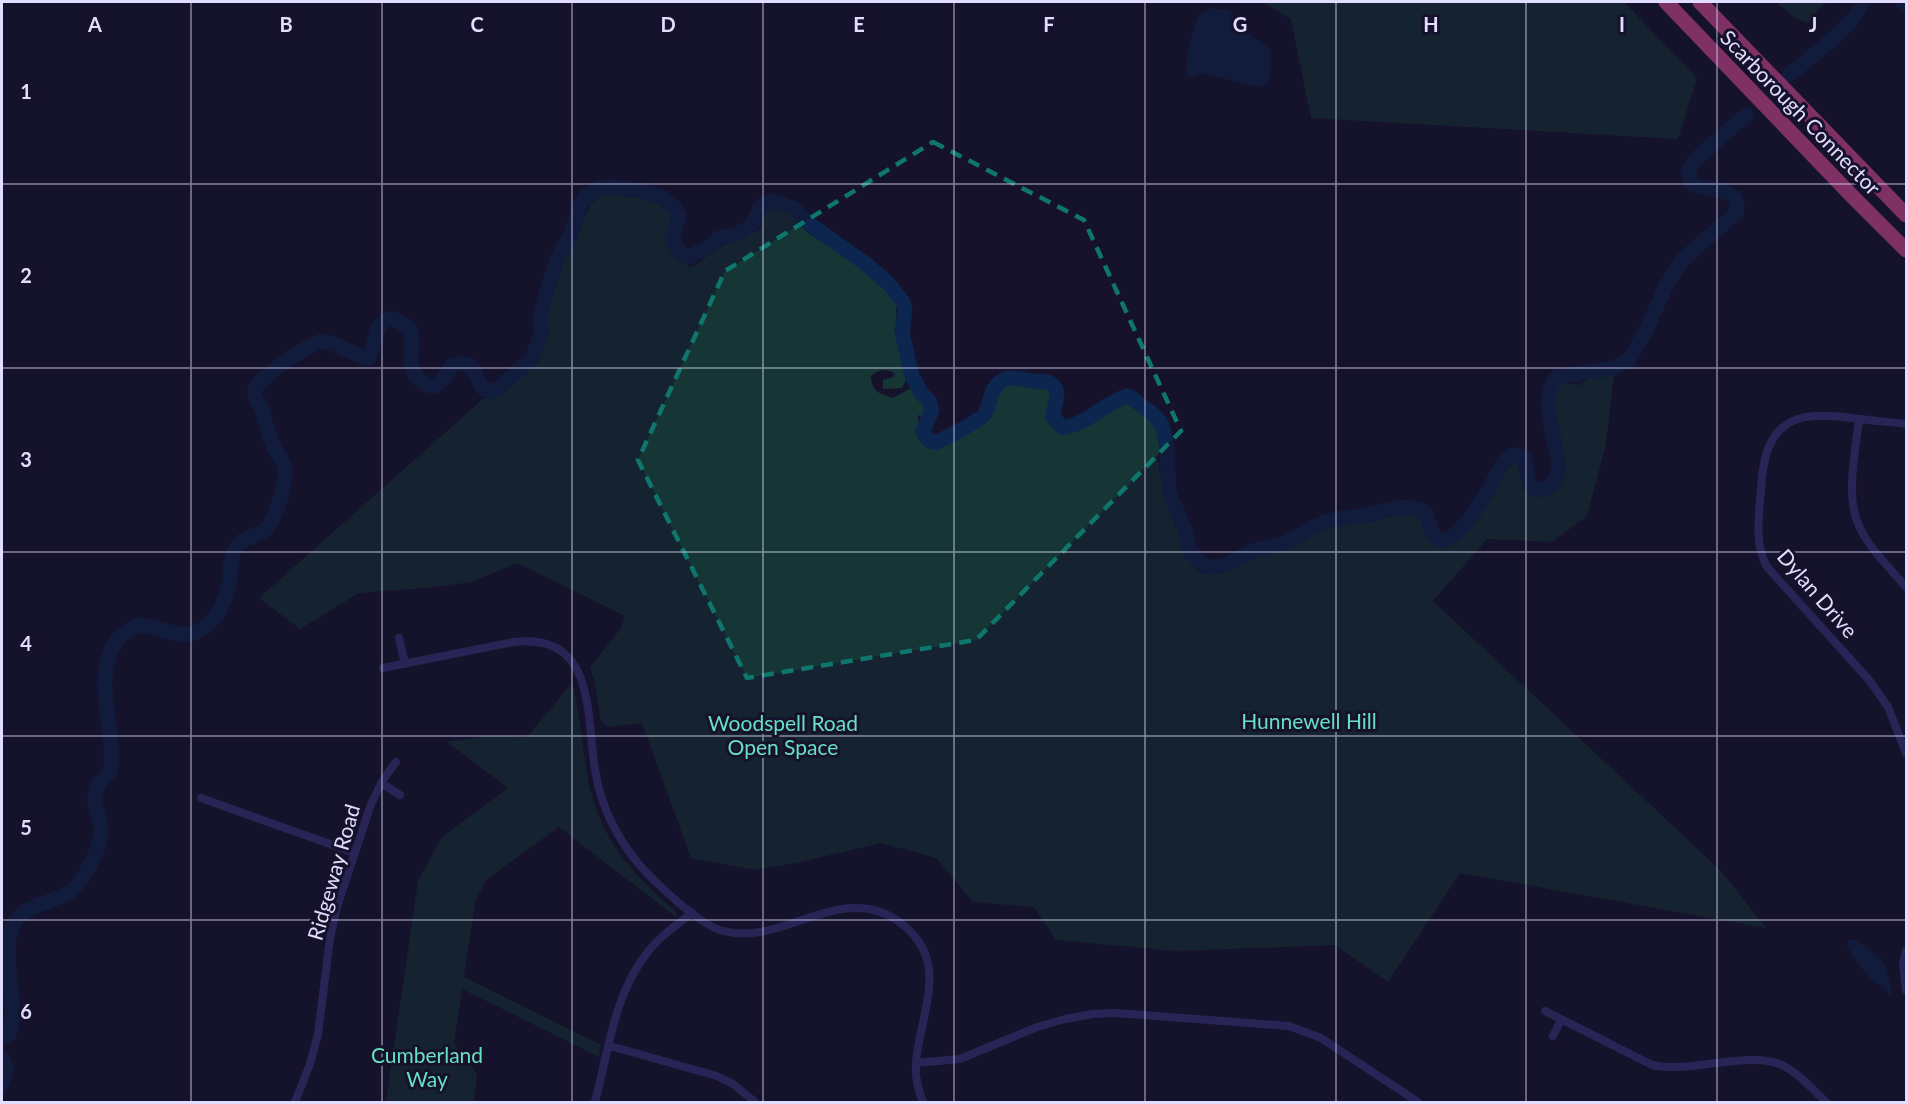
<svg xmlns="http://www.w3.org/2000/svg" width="1908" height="1104" viewBox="0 0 1908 1104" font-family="Lato,sans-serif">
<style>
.green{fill:#153635}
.water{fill:#0d2650}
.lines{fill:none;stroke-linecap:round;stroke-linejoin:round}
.river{stroke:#0d2650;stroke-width:15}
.minor{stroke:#3f3d8b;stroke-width:8}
.motorway{stroke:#ff58aa;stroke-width:15}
.marked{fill:none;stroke:#0f766e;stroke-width:4.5;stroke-dasharray:12 8;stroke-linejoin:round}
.grid{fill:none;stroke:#e1ddff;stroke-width:1.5;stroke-opacity:0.55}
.labels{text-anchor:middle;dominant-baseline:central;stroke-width:6;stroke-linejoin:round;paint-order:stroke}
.street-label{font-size:21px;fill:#e1ddff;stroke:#16122c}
.park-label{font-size:21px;fill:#67e1c1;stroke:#16122c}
.grid-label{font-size:20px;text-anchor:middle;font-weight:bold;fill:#e1ddff;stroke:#16122c;stroke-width:6;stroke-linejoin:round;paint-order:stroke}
</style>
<rect width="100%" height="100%" fill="#16122c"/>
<path class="green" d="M1262,2H1624L1697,78L1678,139L1311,118L1291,19Z
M1776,2H1826L1807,23L1795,18Z
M612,192L626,197L648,198L670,208L674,220L669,230L668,238C672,242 673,247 676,252C680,259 686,259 689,267C698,266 706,256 714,251C726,242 744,239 759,230C764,222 761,210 771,208C782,206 794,213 799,221C802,225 803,229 807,232C829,249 900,281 901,310L898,307L896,309L897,326L894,329C900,348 915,370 902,388L883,389V380L893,377L895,374C888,367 878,370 871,376C871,391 880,394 893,398L911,388C924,395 932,403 925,418L918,415C917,458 964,442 983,422C992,412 993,399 999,387L1014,380L1021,381L1025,386H1047C1047,386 1052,393 1052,394C1054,402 1046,413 1054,421C1071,439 1110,400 1130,400L1132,405L1149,416L1164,435L1160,438L1163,450L1157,456L1163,490L1179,526L1182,547L1190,561L1208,574L1221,572L1247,559L1296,544L1318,532L1348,520H1366L1401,512L1419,511C1423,518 1423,527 1428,532C1439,543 1456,540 1467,531C1475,523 1479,512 1484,503C1493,489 1503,471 1516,462L1522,463L1524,477L1522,483C1533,495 1535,501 1552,493C1557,488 1563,479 1564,472C1568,445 1541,405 1559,383L1579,385C1591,379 1598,367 1614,373L1606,444L1587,516L1552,542L1487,539L1433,601L1721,871L1766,928L1460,873L1388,982L1335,945L1176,951L1056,940L1034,907L973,902L936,858L881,843L801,862L755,870L691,858L642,723L608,727L601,721L595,683L590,668L621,628L625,616L517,563L472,582L426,588L359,593L300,629L259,598L484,398L488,399L498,395L528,369L540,352L546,333V314L561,263L572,245L591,203L603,194Z
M572,683C581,716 582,751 589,784C601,841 634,875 676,912L677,916L676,917L559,827L486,880L475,902L464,977L601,1045L599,1057L462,989L454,1043L477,1074L474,1100L482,1102H386L418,881L442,837L508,788L447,742L487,736L527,737Z"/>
<path class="water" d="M1212,8L1229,10L1252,37L1271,48L1270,78L1266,86L1258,87L1201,73L1192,77L1187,76C1185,55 1191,31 1201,12Z
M1849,940H1856L1879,957L1886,966L1892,992L1890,996C1882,981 1880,987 1869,978C1866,975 1848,949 1847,946Z"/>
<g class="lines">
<path class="river" d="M1903,2L1906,5
M1790,74C1807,60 1860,21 1862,2
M2,1038L8,1036C21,1012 0,957 12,928C22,902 52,905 71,891C85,880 103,844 101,826C99,816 94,807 95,795C97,778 110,778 111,765C115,719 82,648 139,625C157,626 180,640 197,632C215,623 226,602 229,584C231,572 229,559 236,548C243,536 251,538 262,532C275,526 286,483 285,470C284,459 276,454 273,445C267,433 266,419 260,406C258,401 253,395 255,389C259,378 309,344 321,341C338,342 357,358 368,358C377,345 372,322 392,318L410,328C414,342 408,356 413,370C415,375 420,381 425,384C441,393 444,373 452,366C455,364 462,363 465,364C475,366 478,383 484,389L491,392L498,389L532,358L542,332L540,318L551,277L558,257L571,235L580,205L587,195L599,188L611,187L643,191L661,197L675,208L679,216L672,239L681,254L689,257L707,248L719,238L739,233L748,228L752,224L760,208L765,203L774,201L795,209L808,223L866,264L889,284L903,302L905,310L902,332L912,376L921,393L929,401L932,410L923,431C925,436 929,443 936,442C941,441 982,419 984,415C991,404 989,390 1000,382C1011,374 1020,380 1032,381C1041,383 1051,378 1056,390C1059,397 1053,409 1053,417L1062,427C1082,428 1106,402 1127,396L1130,397L1154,415L1162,425L1167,447L1169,492L1186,532L1189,550L1204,566C1227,571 1232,559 1250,552C1262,547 1275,547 1286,542C1297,538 1306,530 1318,525C1333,518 1347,518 1363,516C1382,513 1407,500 1425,513C1430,520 1429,532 1437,538C1457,553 1496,476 1504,461C1511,453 1517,453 1525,459L1529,484L1533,489C1550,492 1558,481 1559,466C1556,438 1538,398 1557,377L1613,368L1628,361L1645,333L1665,288L1682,260L1736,213C1744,186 1704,191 1691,183L1688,171L1696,159L1746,115
M2,1058L7,1069L2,1084"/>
<path class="minor" d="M1859,419C1856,448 1846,493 1857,521C1866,546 1889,567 1906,587
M1906,424C1891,422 1876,421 1860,419C1825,415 1784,407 1768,449C1763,462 1762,476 1761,490C1759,517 1754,543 1767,567L1870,681L1888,707L1906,753
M399,638L405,664
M383,668L514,642C599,632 585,720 596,775C601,804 613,829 630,853C646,875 697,924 723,931C778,946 831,890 886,914C901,921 914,933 922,947C941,979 918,1028 916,1063C915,1076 918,1090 923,1102
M381,783L400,795
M201,798L355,853
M1906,951L1903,964L1906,990
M1545,1011L1652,1065C1690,1074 1752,1049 1784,1066C1801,1075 1813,1090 1826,1102
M1553,1036L1561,1020
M610,1046L717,1076L733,1084L755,1102
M916,1063L960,1059L1037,1027L1065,1019L1093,1014L1116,1013L1289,1026L1321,1038L1418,1102
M295,1102L310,1064L318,1034L330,938L337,907L371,804L383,780L396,762
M595,1102C608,1053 614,994 647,953C659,937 676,925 692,913"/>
<path class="motorway" d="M1666,2L1851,195L1906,250
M1700,2L1906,215"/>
</g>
<path d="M0 0H1908V1104H0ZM933,142L1084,220L1181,431L976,640L747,678L638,460L725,271Z" fill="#16122c" fill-opacity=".55" fill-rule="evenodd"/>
<path class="marked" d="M933,142L1084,220L1181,431L976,640L747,678L638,460L725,271Z"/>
<path class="grid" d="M191,2V1102M382,2V1102M572,2V1102M763,2V1102M954,2V1102M1145,2V1102M1336,2V1102M1526,2V1102M1717,2V1102M2,184H1906M2,368H1906M2,552H1906M2,736H1906M2,920H1906"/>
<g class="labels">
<g class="street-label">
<text transform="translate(1801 112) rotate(46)">Scarborough Connector</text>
<text transform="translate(1818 593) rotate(49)">Dylan Drive</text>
<text transform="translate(333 872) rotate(-74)">Ridgeway Road</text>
</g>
<g class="park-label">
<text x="1309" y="720">Hunnewell Hill</text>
<text x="783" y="722">Woodspell Road<tspan x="783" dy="24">Open Space</tspan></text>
<text x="427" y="1054">Cumberland<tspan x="427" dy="24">Way</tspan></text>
</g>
</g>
<g class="grid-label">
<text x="95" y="32">A</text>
<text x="286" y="32">B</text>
<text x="477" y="32">C</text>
<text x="668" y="32">D</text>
<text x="859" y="32">E</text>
<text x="1049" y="32">F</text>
<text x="1240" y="32">G</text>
<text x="1431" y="32">H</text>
<text x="1622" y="32">I</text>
<text x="1813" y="32">J</text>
<text x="26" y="99">1</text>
<text x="26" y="283">2</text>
<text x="26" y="467">3</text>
<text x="26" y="651">4</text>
<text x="26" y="835">5</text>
<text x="26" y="1019">6</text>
</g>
<rect width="1908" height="1104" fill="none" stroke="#e1ddff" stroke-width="6"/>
</svg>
